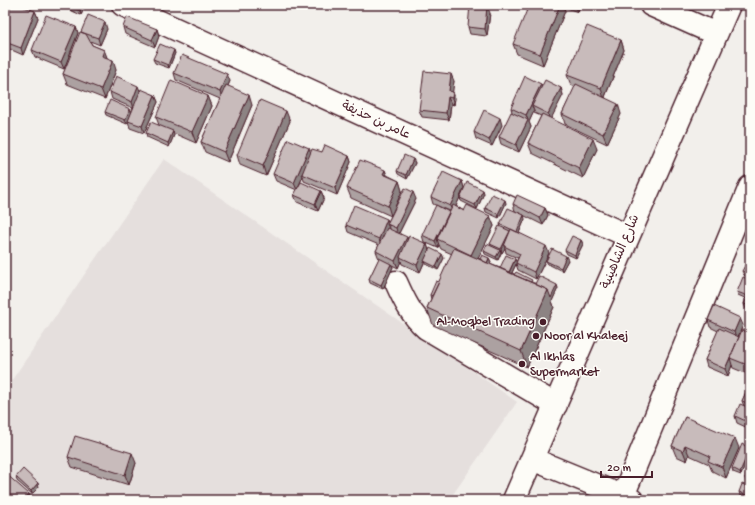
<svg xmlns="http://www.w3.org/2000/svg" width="755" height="505" viewBox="0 0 755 505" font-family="'Gochi Hand','Playpen Sans Arabic',sans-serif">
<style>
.built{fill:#e5dfdd}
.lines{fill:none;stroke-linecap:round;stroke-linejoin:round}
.minor-casing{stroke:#4a1f2b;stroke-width:25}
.minor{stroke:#fdfcf7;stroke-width:22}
.wall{fill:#aca1a1;stroke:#4a1f2b}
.shaded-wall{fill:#8c8383;stroke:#4a1f2b}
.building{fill:#c8bbbb;stroke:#4a1f2b}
.poi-dot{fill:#4a1f2b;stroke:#fdfcf7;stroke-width:1.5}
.labels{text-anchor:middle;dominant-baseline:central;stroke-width:3;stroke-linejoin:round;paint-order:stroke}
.street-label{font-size:13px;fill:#4a1f2b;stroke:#fdfcf7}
.poi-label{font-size:13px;fill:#4a1f2b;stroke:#fdfcf7;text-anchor:start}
</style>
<rect width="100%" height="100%" fill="#f2efeb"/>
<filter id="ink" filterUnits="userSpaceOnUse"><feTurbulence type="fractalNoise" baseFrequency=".025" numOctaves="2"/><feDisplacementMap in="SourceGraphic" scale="8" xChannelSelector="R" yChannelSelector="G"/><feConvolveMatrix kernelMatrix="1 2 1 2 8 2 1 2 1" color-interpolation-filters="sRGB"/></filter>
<g filter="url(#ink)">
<path class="built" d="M164,159L517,402L449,500H5V390Z"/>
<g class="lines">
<g class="minor-casing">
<path id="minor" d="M123,5L628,236
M651,5L716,34
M396,282C404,300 411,315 426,328L556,405
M532,459L632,500
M623,496L750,187
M514,500L729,5"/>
</g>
<use href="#minor" class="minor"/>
</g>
<path class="wall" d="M86,5L81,15L70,10L69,7Z
M560,5H580L578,12L564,7L565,11L543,65L517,54L513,44Z
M5,6L35,11L38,18L23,55L5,47Z
M490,13L487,36L470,34L468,27Z
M76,27L78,33L64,69L35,57L32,50Z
M123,27L157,29L159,36L155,47L125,34Z
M107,29L100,45L90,41L92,45L104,50L107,58L116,70L105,99L67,84L63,74L82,33L81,32Z
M621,40L624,50L605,97L621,114L607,144L565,124L562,114L575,87L571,85L567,75Z
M175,53L169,68L155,63L153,59Z
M174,73L230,81L228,86L252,105L228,162L205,152L201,142L220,99L176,80Z
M454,81L452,91L455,98L454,105L451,104L449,120L422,117L419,110Z
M541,84L542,86L561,88L563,95L551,118L597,149L583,178L532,153L528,143L541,116L534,113V111L529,122L531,127L519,152L501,144L499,137L512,112L511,108Z
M140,91L155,95L158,102L144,133L130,128L128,121L127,124L106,115L105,112L130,109L131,112L133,108L112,99L110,92Z
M208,96L212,106L196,143L173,133L174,135L169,147L147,137L146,133L159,125L156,117Z
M290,121L266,176L240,165L237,155Z
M502,125L492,146L476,139L474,132Z
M322,152L349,156L351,162L337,195L304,181L303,176L297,190L276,181L273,174L311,153Z
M413,159L415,163L407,179L398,174L397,171Z
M385,170L387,175L399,181L402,191L392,214L416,199L399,233L408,240L427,244L429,251L444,258L438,270L426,264L425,261L420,272L402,264L401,261L398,268L392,265L393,267L383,289L370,283L369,279L379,259L376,251L379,245L348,232L346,225L388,222L391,216L351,198L347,188Z
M462,181L464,188L456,206L464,211L490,216L494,226L478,258L480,259L489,258L491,262L490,264L500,268L516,262L518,258L506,253L505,248L502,253L500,252L501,253L498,260L485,254L484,251L491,246L490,244L501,227L500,224L525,219L519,233L549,253L536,279L518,270L516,264L512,273L534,283L558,288L552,301L554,307L527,367L433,325L427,308L431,299L430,295L439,282L452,254L441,249L439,245L438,248L424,242L422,235L450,211L433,204L431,197Z
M321,191L324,198L318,211L297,202L294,195Z
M484,193L477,209L461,201L460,198Z
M506,203L499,218L486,212L485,208Z
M513,204L545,208L548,215L543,225L515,211Z
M581,240L583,244L576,258L567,254L565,250Z
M568,260L562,271L548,264L546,261Z
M750,264V278L744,275L742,271Z
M750,280V315L748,314L744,304L747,299L738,295L737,292Z
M708,320L743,325L738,337H739L750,333V375L733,368L732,365L728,376L707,367L705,360L718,331L710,327Z
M750,383V429L737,423L735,416L744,406L742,401Z
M685,417L739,448L726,478L712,471L709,464L689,455L687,461L676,456L672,446Z
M750,448V454L741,475L733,472L732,468Z
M68,457L136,463L129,485L72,467Z
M750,466V486L747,485L745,478Z
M5,473L32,500H6L5,499Z
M16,477L39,487L32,494L17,481Z
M750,487V500L740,495L739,492Z"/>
<path class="shaded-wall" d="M83,5H86L81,15L80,11Z
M560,5H563L565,11L543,65L540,54Z
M575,5H580L578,12Z
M487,6L490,13L487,36L485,29Z
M35,11L38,18L23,55L21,48Z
M105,22L107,29L100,45L98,38Z
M76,27L78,33L64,69L61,62Z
M157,29L159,36L155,47L152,40Z
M621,40L624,50L604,99L601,88Z
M104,50L108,60L102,56Z
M174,50L175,53L169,68L168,65Z
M113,60L116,70L105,99L101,89Z
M227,74L230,81L222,99L220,92Z
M451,74L454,81L452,98L449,91Z
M541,84L543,91L532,106L534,111L529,122L531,127L519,152L516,145L528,120L526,115Z
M138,86L141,93L134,109L132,102Z
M561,88L563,95L550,121L548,114Z
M453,92L455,98L454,105L452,98Z
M155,95L158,102L144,133L142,126Z
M249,95L252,105L228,162L224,152Z
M208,96L212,106L196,143L192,132Z
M448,97L451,104L449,120L446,113Z
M618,104L621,114L607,144L603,134Z
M130,109L132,113L127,124L125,120Z
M286,111L290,121L266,176L263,166Z
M500,118L502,125L492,146L489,140Z
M173,131L174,135L169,147L168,143Z
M593,139L597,149L583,178L579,168Z
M309,148L312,155L302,174L303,176L297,190L294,183Z
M349,156L351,162L337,195L335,188Z
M413,159L415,163L407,179L406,175Z
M385,170L388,180L383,174Z
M399,181L402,191L391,216L388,206Z
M462,181L464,188L453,213L450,206Z
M483,190L484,193L477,209L475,205Z
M321,191L324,198L318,211L315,204Z
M413,192L416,199L398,235L396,228Z
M505,200L506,203L499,218L498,214Z
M545,208L548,215L543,225L540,218Z
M449,212L437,239L439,245L438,248L435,241Z
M524,215L525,219L518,235L516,232Z
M490,216L494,226L475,265L471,255Z
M387,219L390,226L387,224L389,228L381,246L379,239Z
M510,231L511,235L504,246L505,248L502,253L501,249Z
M407,237L409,244L400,257L401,261L398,268L395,261Z
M581,240L583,244L576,258L575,255Z
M427,244L429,251L420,272L417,265Z
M546,246L549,253L536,279L534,272Z
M500,250L501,253L498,260L496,257Z
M442,254L444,258L438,270L436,267Z
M566,256L568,260L562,271L561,268Z
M489,258L491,262L486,272L485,269Z
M515,259L517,263H516V264L508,281L507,278Z
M391,264L393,267L383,289L381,285Z
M557,285L558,288L552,301L554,307L527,367L521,351L548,290Z
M740,318L743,325L737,339L734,332Z
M730,358L732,365L728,376L725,369Z
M735,438L739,448L726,478L722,467Z
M685,445L689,455L687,461L683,451Z
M750,448V454L741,475L740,472Z
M132,453L136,463L129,485L125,475Z
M38,483L39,487L32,494L31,491Z
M29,494L32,500H24Z"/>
<path class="building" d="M5,5H19L35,11L21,48L5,42Z
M69,5H83L80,11L69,7Z
M470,5L487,6L485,29L468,27Z
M529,5H560L540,54L513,44Z
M46,15L76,27L61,62L32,50Z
M88,15L105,22L98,38L81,32Z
M127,17L157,29L152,40L123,27Z
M587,26L621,40L601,88L567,75Z
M80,32L86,34L92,45L104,50L102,56L113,60L101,89L63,74Z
M160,44L174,50L168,65L153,59Z
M182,55L227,74L220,92L174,73Z
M424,71L451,74L449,91L453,92L452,98L448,97L446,113L419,110Z
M116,76L138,86L132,102L110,92Z
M525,76L541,84L526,115L511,108Z
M171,80L208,96L192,132L156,117Z
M545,80L561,88L548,114L532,106Z
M576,84L618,104L603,134L562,114Z
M226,85L249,95L224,152L201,142Z
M141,89L155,95L142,126L128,121Z
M110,100L130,109L125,120L105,112Z
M260,100L286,111L263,166L237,155Z
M484,110L500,118L489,140L474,132Z
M511,112L528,120L516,145L499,137Z
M542,114L593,139L579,168L528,143Z
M151,122L173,131L168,143L146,133Z
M288,139L309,148L294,183L273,174Z
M325,145L349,156L335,188L302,174L312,149L322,152Z
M404,155L413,159L406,175L397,171Z
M360,160L385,170L383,174L399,181L388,206L347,188Z
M443,172L462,181L450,206L431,197Z
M301,182L321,191L315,204L294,195Z
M467,182L483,190L475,205L460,198Z
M405,188L413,192L396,228L387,224Z
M492,194L505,200L498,214L485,208Z
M517,195L545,208L540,218L513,204Z
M354,205L387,219L379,239L346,225Z
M436,205L449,212L435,241L422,235Z
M453,205L464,211L467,205L490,216L471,255L437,239Z
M508,208L524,215L517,232L500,224Z
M499,226L510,231L501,249L490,244Z
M387,228L407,237L395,261L376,251Z
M511,229L546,246L534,272L516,263L520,254L504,246Z
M409,236L427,244L417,265L400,257Z
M572,236L581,240L575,255L565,250Z
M487,244L500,250L496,257L484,251Z
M430,248L442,254L436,267L424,261Z
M454,248L548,290L521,351L427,308Z
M552,249L566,256L561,268L546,261Z
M750,252V258H748Z
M482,255L489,258L487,263L480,259Z
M506,255L515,259L509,272L500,268Z
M379,258L391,264L381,285L369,279Z
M747,262L750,264V275L742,271Z
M516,272L532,280L531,282L514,275Z
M539,276L557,285L551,298L548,290L535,284Z
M743,277L750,280V291L748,296L737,292Z
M436,281L439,282L432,296L430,295Z
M750,291V306L744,304Z
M714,306L740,318L734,332L708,320Z
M719,328L739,337L725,369L705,360Z
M742,330L750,333V366L730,358Z
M750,383V404L742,401Z
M740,404L750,408V423L735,416Z
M685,417L735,438L722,467L708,461L710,456L685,445L683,451L672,446Z
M75,436L132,453L125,475L68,457Z
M742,444L750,448L740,472L732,468Z
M750,466V481L745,478Z
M23,469L38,483L31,491L16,477Z
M5,473L29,494L24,500H11L5,495Z
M742,484L750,487V497L739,492Z"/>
</g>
<g class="poi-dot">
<circle cx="543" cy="322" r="4"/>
<circle cx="536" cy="336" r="4"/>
<circle cx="522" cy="364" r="4"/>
</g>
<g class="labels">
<g class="street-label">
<text transform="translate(376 121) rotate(25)">عامر بن حذيفة</text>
<text transform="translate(621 252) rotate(-67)">شارع الشاهينية</text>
</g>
<g class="poi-label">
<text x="535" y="322" text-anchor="end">Al-Moqbel Trading</text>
<text x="544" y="336">Noor al Khaleej</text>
<text x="530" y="357">Al Ikhlas<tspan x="530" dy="15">Supermarket</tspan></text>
</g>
</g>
<rect width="755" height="505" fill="none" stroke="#fdfcf7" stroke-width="20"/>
<rect x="10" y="10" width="735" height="485" fill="none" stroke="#4a1f2b" stroke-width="1.5" filter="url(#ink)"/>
<path d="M601 471v6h51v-6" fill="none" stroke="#4a1f2b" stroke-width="2"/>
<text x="607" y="471" font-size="12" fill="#4a1f2b" stroke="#fdfcf7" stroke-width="3" paint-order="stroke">20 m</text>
</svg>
